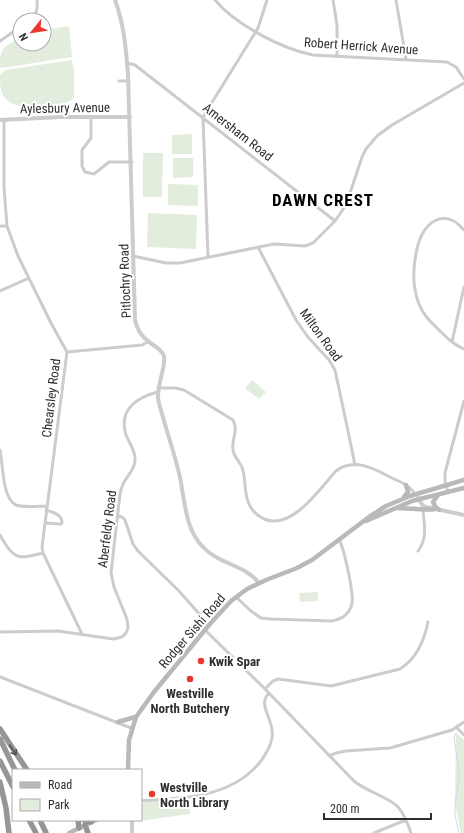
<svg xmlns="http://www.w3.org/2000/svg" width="464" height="833" viewBox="0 0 464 833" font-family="'Roboto Condensed',sans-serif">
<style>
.green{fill:#e3eddd}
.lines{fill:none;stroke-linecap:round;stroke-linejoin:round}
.stream{stroke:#c9daed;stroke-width:1}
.minor{stroke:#ccc;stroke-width:3}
.tertiary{stroke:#ccc;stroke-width:4}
.secondary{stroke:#b9b9b9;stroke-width:4.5}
.motorway{stroke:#969696;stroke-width:5.5}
.oneway{stroke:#535353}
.poi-dot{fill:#e9382f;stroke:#fff;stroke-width:1.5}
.labels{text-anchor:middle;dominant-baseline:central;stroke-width:4;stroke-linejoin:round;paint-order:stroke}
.street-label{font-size:13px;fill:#2f2f2f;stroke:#fff}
.poi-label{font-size:13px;font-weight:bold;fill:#2f2f2f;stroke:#fff;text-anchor:start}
.district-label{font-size:17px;font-weight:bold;letter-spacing:1px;fill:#000;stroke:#fff}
</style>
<rect width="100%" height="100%" fill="#fff"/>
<path class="green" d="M69,26L72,57L2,68L0,67C0,48 3,46 20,39V44H44V30Z
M72,60L74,71V98C67,107 28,108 16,105C12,104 9,102 6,99C0,93 0,84 0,75L5,70Z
M192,134V154H172V135Z
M143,153H163L162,197H143Z
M173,158H193V177L173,178Z
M168,184L198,185V206L168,205Z
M148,213L197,215L196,249L147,247Z
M252,380L266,392L259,399L245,388Z
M318,592V601L300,602L299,593Z
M456,733L464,740V833H461L455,804Z
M189,798L190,814L139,821L141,820V804L149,801Z"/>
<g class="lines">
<path class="stream" d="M456,733L454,738L459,769V780L455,804V815L459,833"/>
<path class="minor" d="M215,0C236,25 282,49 313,55L447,62L456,67L464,79
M333,0L337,25V56
M396,0L406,59
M31,20C37,14 38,8 37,0
M0,41L20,27
M127,63L135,65L335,221
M119,81H129
M91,117V138L82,150V166L85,172L94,174L109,162H132
M4,120V187L7,226L18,256L51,323L67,352L42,547L43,553L82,634
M0,226H7
M464,230C444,206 422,223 417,249C413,266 412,286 419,304C423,315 431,322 439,330C447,338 454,345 464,349
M258,247L296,320L308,337L329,360L335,370L348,431L355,465
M133,256L166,263H180L274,244L305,246L313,243L335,221L346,205L362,157L366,149L377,136L392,125L464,83
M208,257L203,117L258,28L267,0
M0,291L29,278
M452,342L464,287
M67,352L142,345L148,342
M158,388H175L184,390L233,420C239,431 231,439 233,450C234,458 242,463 243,471C246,482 244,494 249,504C252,511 258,516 264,519C292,531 320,488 336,471C354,457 375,469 392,478C401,482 410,486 415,494
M0,450C3,463 2,499 16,505C23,508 39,506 47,506
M448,492L445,481V473L464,401
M118,516L122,517L125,520L133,544L138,551L179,591L209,625
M45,523L61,524L62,522C62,515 53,512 46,510
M0,535C14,559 16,560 43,553
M418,551C428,538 424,524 423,510
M236,597L251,611L261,618L271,619L332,621C342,619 350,614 352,603C354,593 344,549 339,539
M205,630L265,689L354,781C367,792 387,796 398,807C404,814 408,824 411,833
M0,632L58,631L113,639L122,637L126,633L128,628L127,619L114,587L111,573L120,494C121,490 122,486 124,482C128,475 135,469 135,460C136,451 129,443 126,435C118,410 137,397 158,392
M0,677L131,728
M265,689L273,681L278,679L331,686L400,669C417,658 424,641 428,622
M457,728L464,735
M329,756L336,753L346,751L390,748L452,730L464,722
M141,801C185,798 235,798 263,758C268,750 274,740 272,730C271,717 258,704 269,693
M374,833L406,820"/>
<path class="tertiary" d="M115,0C124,24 126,49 128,74L135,320C137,329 141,336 148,341C153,346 161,348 164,356C166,366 157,385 158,399C164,424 173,448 179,473C185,498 184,528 203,547C219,564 245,565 259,583
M0,120L61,117H130
M418,498L423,506L427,507L464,515
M132,820V833"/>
<path class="secondary" d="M438,495L433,502L435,506L439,510
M404,497L408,492L406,485
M397,508C410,508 423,511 435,509
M366,521L412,501L464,488
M118,722L135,717
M128,770L129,740L136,717L154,692L209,625L231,601L247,589L266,580L297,568L312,560L369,517L386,506L410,496L464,480
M69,833L96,820"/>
<path class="motorway" d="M0,729L27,770
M0,739L15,770
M0,761L13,787
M0,782L6,808L9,833
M29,820L36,833
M40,820L46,833
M78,820L79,828
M84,820L91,822
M85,825L88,833"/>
</g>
<defs><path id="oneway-shaft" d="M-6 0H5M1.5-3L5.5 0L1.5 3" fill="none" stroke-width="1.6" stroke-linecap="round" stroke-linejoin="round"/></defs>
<use class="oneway" href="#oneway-shaft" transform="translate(13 750) rotate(57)"/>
<g class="poi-dot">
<circle cx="201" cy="661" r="4"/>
<circle cx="190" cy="679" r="4"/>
<circle cx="152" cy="794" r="4"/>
</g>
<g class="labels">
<g class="street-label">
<text transform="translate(361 46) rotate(4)">Robert Herrick Avenue</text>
<text transform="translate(65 108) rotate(-1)">Aylesbury Avenue</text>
<text transform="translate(238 132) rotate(38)">Amersham Road</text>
<text transform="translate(125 281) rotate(-92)">Pitlochry Road</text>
<text transform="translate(321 335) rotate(54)">Milton Road</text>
<text transform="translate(51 398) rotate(-83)">Chearsley Road</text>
<text transform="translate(107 529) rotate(-83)">Aberfeldy Road</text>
<text transform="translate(192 631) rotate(-49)">Rodger Sishi Road</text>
</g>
<g class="poi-label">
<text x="209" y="661">Kwik Spar</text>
<text x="190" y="693" text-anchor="middle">Westville<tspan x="190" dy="15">North Butchery</tspan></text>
<text x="160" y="787">Westville<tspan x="160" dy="15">North Library</tspan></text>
</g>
<g class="district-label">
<text x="323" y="200">DAWN CREST</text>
</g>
</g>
<rect x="12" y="769" width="130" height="52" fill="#ffffff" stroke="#acacac"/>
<rect x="20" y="782" width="20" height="6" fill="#b9b9b9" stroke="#acacac"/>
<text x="48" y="789" font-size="12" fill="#2f2f2f">Road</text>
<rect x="20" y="799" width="20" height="12" fill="#e3eddd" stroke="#acacac"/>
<text x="48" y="809" font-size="12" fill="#2f2f2f">Park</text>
<g transform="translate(32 32) rotate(240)"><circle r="19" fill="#ffffff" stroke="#acacac"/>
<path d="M0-3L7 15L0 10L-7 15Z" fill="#e9382f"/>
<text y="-6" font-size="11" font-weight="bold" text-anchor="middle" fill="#2f2f2f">N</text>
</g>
<path d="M324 813v6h107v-6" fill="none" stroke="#2f2f2f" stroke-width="2"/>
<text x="330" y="813" font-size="12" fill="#2f2f2f" stroke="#ffffff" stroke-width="3" paint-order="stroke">200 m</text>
</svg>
